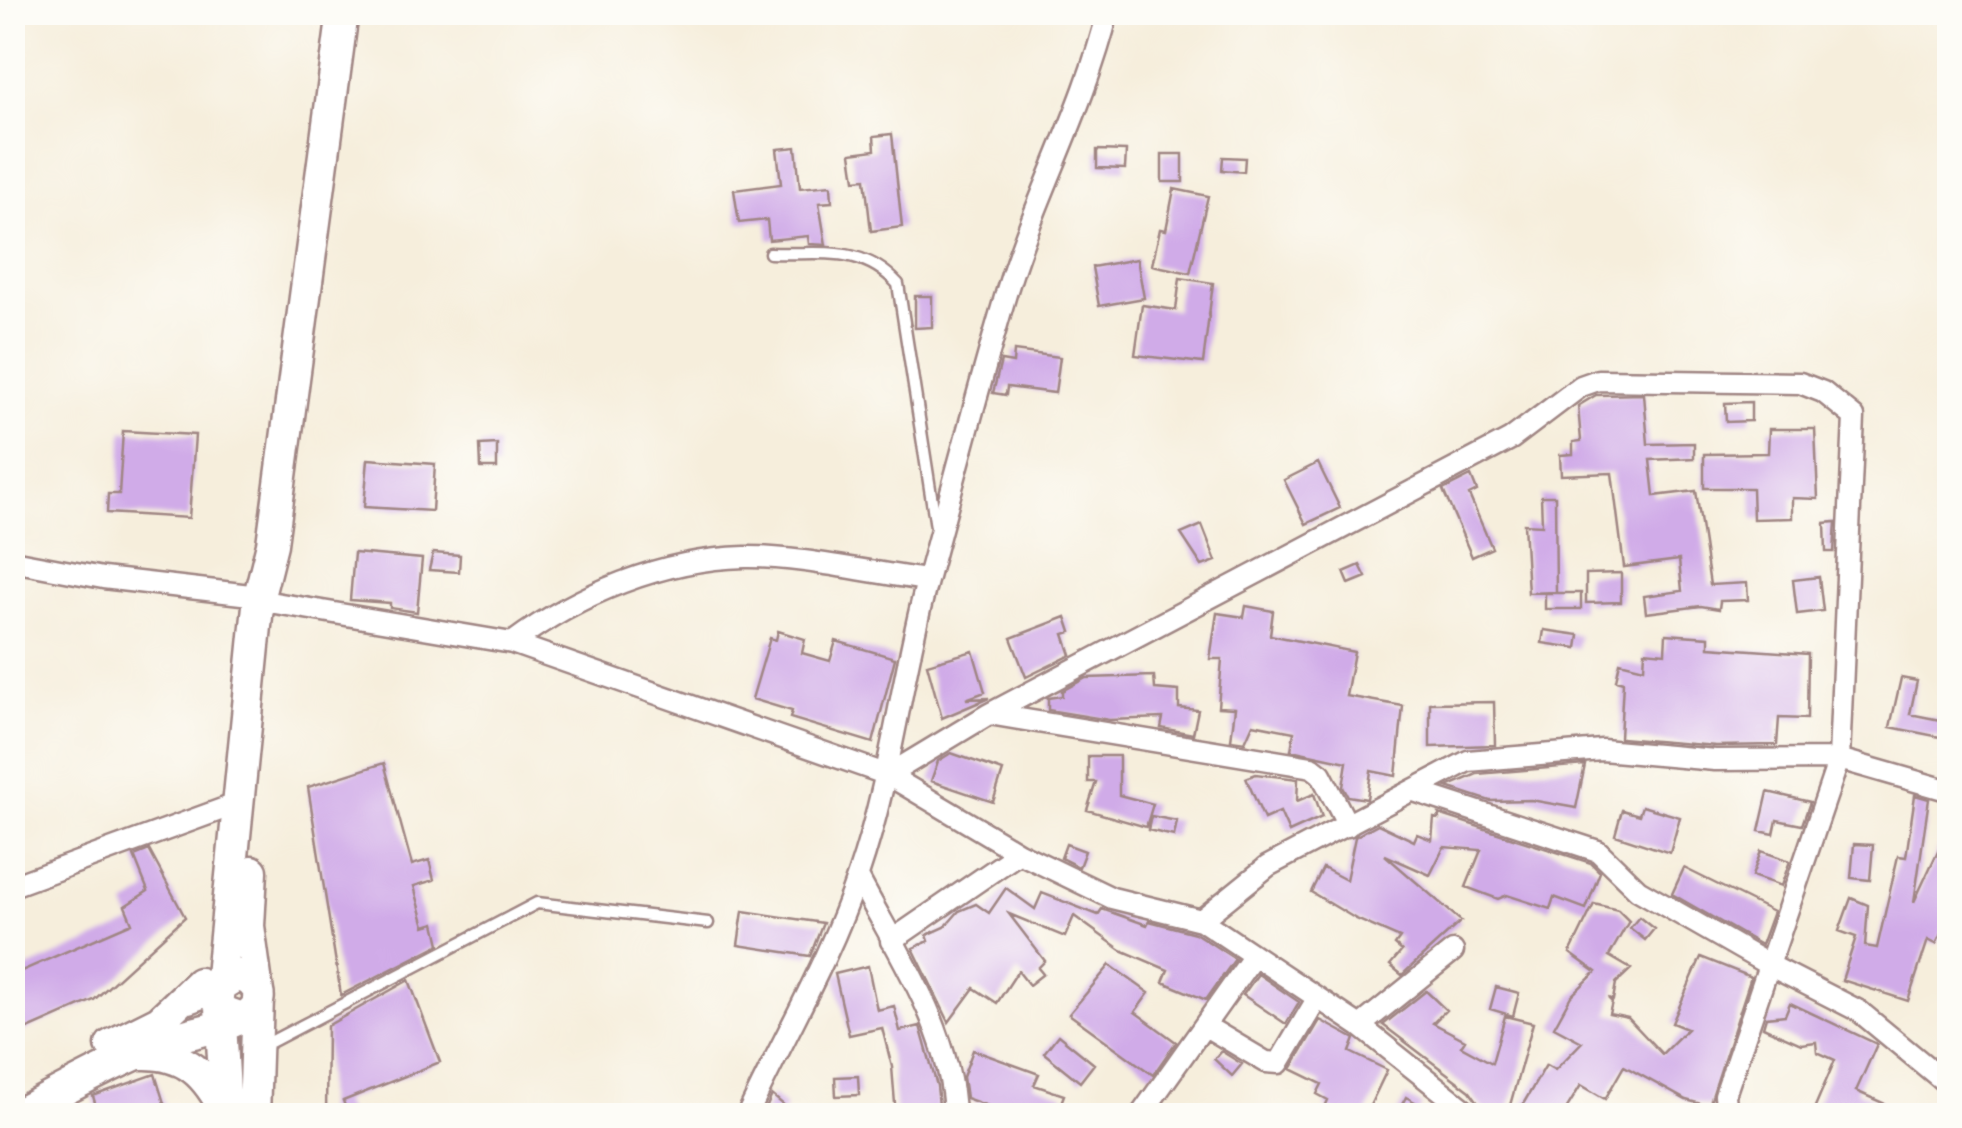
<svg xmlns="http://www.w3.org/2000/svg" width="1962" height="1128" viewBox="0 0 1962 1128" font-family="'Indie Flower',sans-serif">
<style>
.building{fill:#d0abe8}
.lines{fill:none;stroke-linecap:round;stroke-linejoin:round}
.lane-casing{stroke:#a08684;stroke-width:15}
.street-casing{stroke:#a08684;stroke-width:25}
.primary-casing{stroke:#a08684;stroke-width:35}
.lane{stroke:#fff;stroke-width:10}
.street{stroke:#fff;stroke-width:20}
.primary{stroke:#fff;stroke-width:30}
</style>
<rect width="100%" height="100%" fill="#fdfcf7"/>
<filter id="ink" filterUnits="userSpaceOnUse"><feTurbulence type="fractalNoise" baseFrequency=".01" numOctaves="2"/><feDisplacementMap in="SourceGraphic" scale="20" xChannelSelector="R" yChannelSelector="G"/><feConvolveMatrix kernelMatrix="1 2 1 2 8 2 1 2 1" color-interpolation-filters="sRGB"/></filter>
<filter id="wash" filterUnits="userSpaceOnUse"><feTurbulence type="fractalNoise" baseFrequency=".0048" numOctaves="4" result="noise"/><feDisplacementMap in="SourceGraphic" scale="40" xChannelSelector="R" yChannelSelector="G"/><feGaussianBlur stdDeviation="2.25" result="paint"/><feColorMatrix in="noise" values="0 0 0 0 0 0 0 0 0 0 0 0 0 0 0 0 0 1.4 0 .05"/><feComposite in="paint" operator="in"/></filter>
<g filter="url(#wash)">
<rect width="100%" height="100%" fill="#f6eedc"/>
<g id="blocks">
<path class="building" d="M892,134L902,227L871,231L865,179L855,180L851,153L875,150L874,136Z
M796,147L800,188L831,185L832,202L819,203L826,245L809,244L808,236L769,240L767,220L739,223L734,190L781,184L777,149Z
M1097,150L1126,151L1125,169L1097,168Z
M1162,154H1183V182H1162Z
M1223,157L1245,158L1244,172L1222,170Z
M1174,189L1208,196L1190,273L1152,265L1160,229L1166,230Z
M1137,259L1144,298L1099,306L1092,267Z
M1180,278L1213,283L1203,363L1135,355L1142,305L1176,310Z
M915,296H932V327L915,328Z
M1014,351L1060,357L1055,393L1007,387L1006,395L993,393L1001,361L1013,363Z
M1644,394L1648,444L1694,443V458L1650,460L1654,496L1696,491L1710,585L1747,583L1748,600L1720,601L1719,609L1701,606L1646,613L1644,596L1682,591L1679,560L1624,567L1612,473L1561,475L1560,455L1573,454V442L1581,441L1578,406L1596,395Z
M1751,402V421L1726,422L1725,403Z
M1769,429H1815L1818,499L1792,498V518L1753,519L1752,488H1704V454L1768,453Z
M123,431L195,435L189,518L107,513L108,494H119Z
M497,444V468H481L480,445Z
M368,459L435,464L432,511L364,507Z
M1318,463L1340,508L1306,524L1284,480Z
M1471,476L1477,491L1469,495L1492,548L1472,557L1443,490Z
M1541,496H1555L1556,592L1528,593L1524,524L1542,525Z
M1836,522L1834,552H1826L1825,523Z
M1202,525L1216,561L1202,566L1181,534Z
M354,553L422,559L417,612L390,608V603L350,600Z
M433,553L460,555L459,572L429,570Z
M1360,565L1366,577L1349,584L1344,572Z
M1621,573V602L1586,603V574Z
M1819,577L1823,611L1797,614L1793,580Z
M1545,593H1581V609H1545Z
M1246,606L1273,611L1270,635L1354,652L1346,696L1403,706L1396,776L1371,771L1367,799L1348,796L1343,787L1347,762L1291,750L1294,732L1253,724L1245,742L1231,740L1235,708L1218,707L1222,659H1210L1217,613L1244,617Z
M1066,617L1071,632L1064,634L1071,655L1026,677L1011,638Z
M1544,630L1579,635L1577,648L1542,643Z
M778,631L805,639L802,653L830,661L836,641L895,658L873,743L790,718L792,711L752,699L770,638L776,640Z
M1666,634L1709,637V647L1808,654L1807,719L1779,718L1777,745L1716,746L1620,738L1623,682L1616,680L1620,662L1644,668L1645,651L1665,653Z
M973,651L985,692L966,699L989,698L942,718L927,664Z
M1154,676L1155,689L1179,691V708L1198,710L1193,734L1161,728L1163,718L1109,720L1048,710V698L1062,696V691L1086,678Z
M1901,678L1917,681L1910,714L1950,722V739L1890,727Z
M1494,702L1495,745L1430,747V703Z
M951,753L1003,771L993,802L931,781L938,761Z
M1088,756H1119V795L1153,804L1146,827L1087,810L1096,782H1088Z
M384,763L412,865L429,860L434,880L414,886L425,926L435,923L440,944L341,995L308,787Z
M1585,765L1576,808L1531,800L1490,801L1447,787L1477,774Z
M1256,774L1298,779L1297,801L1314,794L1322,817L1289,832L1280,812L1264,819L1246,778Z
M1768,792L1810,802L1802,825L1777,820L1774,834L1759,831Z
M1915,795L1929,799L1914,902L1950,825V899L1942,932L1936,944L1928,940L1908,1001L1842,980L1856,937L1839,931L1851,898L1868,905L1865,946L1877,948L1898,856L1906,857Z
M1642,806L1680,817L1670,853L1615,835L1622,810L1639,815Z
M1439,814L1591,863L1600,872L1586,909L1554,897L1550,909L1507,895L1498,899L1466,887L1481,850L1444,847L1430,875L1385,855L1461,921L1402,975L1390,965L1402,951L1395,945L1400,938L1356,919L1311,892L1323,868L1346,880L1355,837L1365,831L1378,824L1414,841L1417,834L1432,840L1434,818L1439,819Z
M1151,816L1177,821L1174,836L1148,830Z
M1066,844L1085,851L1079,867L1061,858Z
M1854,844L1873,845L1870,880L1851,878Z
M149,850L185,917L94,1000L12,1036V975L132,923L125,906L148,891L134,856Z
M1761,851L1790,861L1781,886L1752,876Z
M1684,868L1773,912L1761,945L1672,894Z
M1006,888L1035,909L1042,893L1098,915L1102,909L1147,925L1149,921L1195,933L1235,959L1206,1000L1163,982L1168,970L1121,950L1074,916L1065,937L1009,914L1045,961L1038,968L1043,974L1029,985L1018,971L997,1003L974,988L949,1022L913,948L929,941L927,935L945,927L959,911L976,904L989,913Z
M1594,904L1618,910L1629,921L1609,956L1631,969L1616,983L1613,1000L1608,998L1612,1002L1609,1014L1628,1018L1662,1054L1687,1029L1672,1023L1701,957L1751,977L1709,1106L1686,1100L1624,1066L1605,1099L1581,1085L1562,1116H1516L1546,1065L1555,1070L1582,1042L1554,1027L1571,996L1596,972L1570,953Z
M743,911L823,923L810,956L738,945Z
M1639,917L1654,929L1645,940L1630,928Z
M1110,965L1149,993L1135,1012L1176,1042L1153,1075L1069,1014Z
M868,966L877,1010L894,1006L900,1031L920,1026L937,1086L940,1116H896L892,1067L882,1028L849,1035L835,974Z
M1258,974L1299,1002L1286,1024L1243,995Z
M409,980L440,1062L343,1101L349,1116H326L327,1026Z
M1496,987L1519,993L1513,1016L1490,1009Z
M1426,991L1446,1010L1433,1023L1465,1040L1461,1046L1492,1063L1505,1016L1533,1023L1507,1116L1486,1113L1470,1091L1383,1025Z
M1790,1003L1877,1044L1856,1091L1912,1116H1811L1835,1060L1817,1052L1816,1042L1801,1044L1763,1027L1766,1017L1785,1015Z
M1320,1020L1355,1039L1350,1052L1387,1070L1365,1116H1342L1325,1107L1328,1100L1317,1094L1322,1084L1291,1069Z
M1058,1035L1094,1064L1080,1082L1044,1053Z
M973,1050L1039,1074L1034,1085L1064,1095L1056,1116H1015L966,1098L963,1077Z
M1221,1051L1242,1064L1232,1076L1214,1059Z
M155,1074L168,1116H99L93,1096Z
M858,1076L859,1095L836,1096L835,1077Z
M772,1095L786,1107L779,1116L764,1113Z
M1406,1097L1422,1106L1416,1116H1396Z"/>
</g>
</g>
<g filter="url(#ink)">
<use href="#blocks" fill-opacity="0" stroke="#a08684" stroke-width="2.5"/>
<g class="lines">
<g class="lane-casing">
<path id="lane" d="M770,253C822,255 861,244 898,284L936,527
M261,1047L537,903L708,923"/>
</g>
<g class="street-casing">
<path id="street" d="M12,561L103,578L259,596
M275,603L512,643L888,775L1019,853L1112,898L1201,920L1360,1026L1473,1116
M512,643C578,594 662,559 745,557C799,556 872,573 927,580
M989,714L1312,767L1321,774L1348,826
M888,775L989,714L1511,439L1581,386L1598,380L1800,383L1823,392L1854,417L1839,759L1725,1095L1727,1116
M1414,791L1598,851L1638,890L1769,965L1859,1011L1950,1086
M858,877C896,950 952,1030 954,1116
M12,886L239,803
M1201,920L1268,866L1468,761L1602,750L1715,760L1839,759L1950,791
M891,941L1019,853
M1360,1026L1453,951
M1207,1027L1266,1062L1279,1063L1317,999
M747,1116C784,1036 830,959 858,875C891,779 901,679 927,581C952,489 976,396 1003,304C1031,204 1083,113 1108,12
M1140,1116L1253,957"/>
</g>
<g class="primary-casing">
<path id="primary" d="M252,871L249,926L258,992
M188,998L220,986L259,596L272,544L343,12
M220,1007L226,1109
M111,1045L159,1021L199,983
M140,1054C186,1052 207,1075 226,1113
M14,1116C69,1088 124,1056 182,1036C201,1030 242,1024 254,1009C266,994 253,979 238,975L220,986L217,1000L225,1012L239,1017
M254,1116L258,998"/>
</g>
<use href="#lane" class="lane"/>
<use href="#street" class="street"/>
<use href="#primary" class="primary"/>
</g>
</g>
<rect width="1962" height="1128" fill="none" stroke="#fdfcf7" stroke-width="50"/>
</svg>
